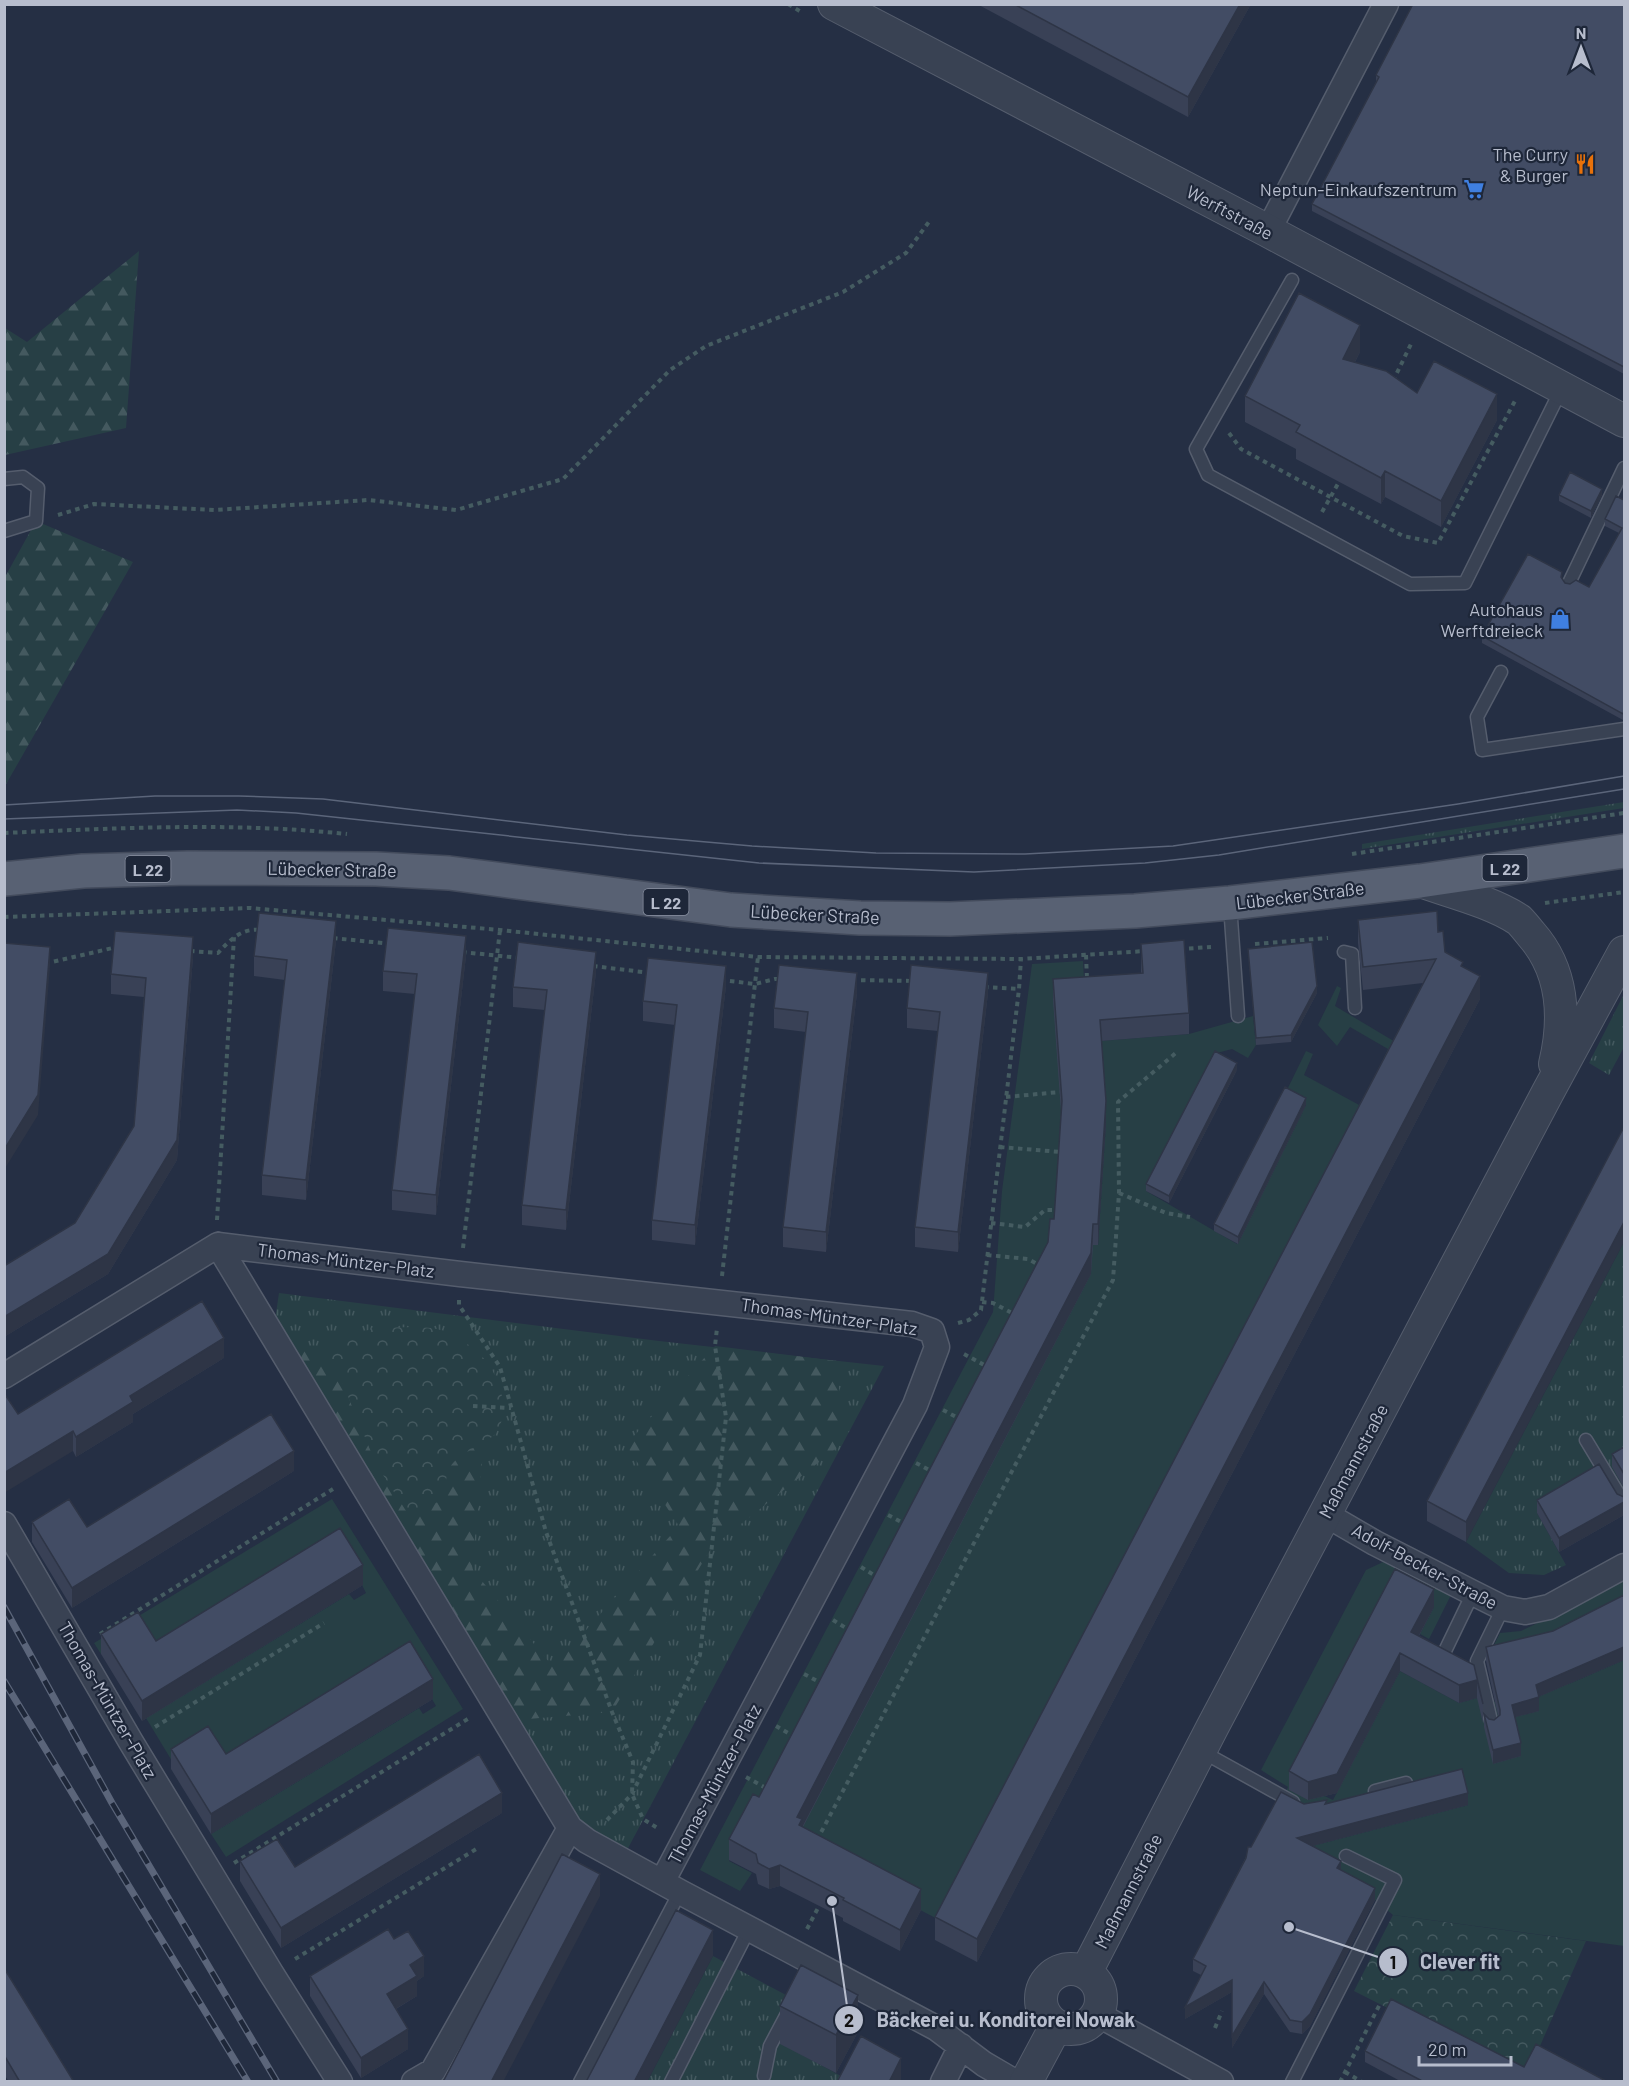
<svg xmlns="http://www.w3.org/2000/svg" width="1629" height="2086" viewBox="0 0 1629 2086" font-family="Barlow,sans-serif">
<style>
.grass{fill:url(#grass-tufts)}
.forest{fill:url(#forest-firs)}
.park{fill:url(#park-crowns)}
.garden{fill:#273f45}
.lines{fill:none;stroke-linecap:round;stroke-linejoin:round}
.service-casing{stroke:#555d6d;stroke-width:15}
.minor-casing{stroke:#555d6d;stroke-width:27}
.tertiary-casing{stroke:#555d6d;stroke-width:34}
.primary-casing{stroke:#434b5c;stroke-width:36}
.path{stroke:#455c61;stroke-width:4;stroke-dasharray:4.5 4.5;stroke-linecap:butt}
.service{stroke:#394253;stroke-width:12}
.minor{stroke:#394253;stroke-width:24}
.tertiary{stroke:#394253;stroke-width:32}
.primary{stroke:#586173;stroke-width:33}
.tram{stroke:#5b657a;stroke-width:1.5}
.rail-casing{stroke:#5b657a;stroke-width:7}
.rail{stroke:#1e2739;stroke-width:4.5;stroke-dasharray:14;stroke-linecap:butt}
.wall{fill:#394156}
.shaded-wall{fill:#2e3546}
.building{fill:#424c64;stroke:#2e3546;stroke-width:1.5}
.labels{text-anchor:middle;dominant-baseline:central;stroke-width:4.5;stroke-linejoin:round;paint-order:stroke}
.shield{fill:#1e2739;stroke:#8990a1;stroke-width:1.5}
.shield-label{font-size:16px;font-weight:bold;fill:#b7bdcd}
.poi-label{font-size:18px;fill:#b7bdcd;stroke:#1e2739;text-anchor:end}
.street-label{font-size:18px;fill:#b7bdcd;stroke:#1e2739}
.leader{fill:none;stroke:#b7bdcd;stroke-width:2}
.callout-dot{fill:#b7bdcd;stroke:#1e2739;stroke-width:2}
.mark-label{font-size:18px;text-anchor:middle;font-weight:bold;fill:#111}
.callout-label{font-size:20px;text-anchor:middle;font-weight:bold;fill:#b7bdcd;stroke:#1e2739;stroke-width:4.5;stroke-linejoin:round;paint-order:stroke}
</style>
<defs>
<pattern id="grass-tufts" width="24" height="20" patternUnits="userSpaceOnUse" patternTransform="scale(1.5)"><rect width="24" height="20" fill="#273f45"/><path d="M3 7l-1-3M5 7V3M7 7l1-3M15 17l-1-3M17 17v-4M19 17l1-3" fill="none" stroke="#44595f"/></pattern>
<pattern id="forest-firs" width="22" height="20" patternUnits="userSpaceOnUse" patternTransform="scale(1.5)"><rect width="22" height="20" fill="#273f45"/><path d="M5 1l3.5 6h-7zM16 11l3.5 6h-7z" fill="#44595f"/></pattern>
<pattern id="park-crowns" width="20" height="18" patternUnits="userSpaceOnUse" patternTransform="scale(1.5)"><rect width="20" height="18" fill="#273f45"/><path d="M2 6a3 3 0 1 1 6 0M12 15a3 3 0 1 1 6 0" fill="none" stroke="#44595f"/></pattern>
</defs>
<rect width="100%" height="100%" fill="#252f44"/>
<path class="grass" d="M1624,802V808L1362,849V844Z
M1624,994V1047L1609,1075L1589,1063Z
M1624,1242V1516L1602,1476L1537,1513L1566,1565L1544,1575L1509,1573L1466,1542Z
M279,1293L659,1341L884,1366L626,1852L584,1830L274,1327Z
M713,1956L801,2003L780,2043L852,2082H647Z"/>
<path class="forest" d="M139,251L126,428L5,455V328L27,342Z
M36,521L133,562L5,786V577Z
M274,1327L340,1377L376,1463L484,1442L472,1569L553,1667L679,1526L626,1445L715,1346L837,1361L843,1443L712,1547L612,1712L516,1720Z"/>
<path class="park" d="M373,1328C391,1328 420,1326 437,1329C454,1333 476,1348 486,1361C501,1380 511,1414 495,1434C492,1438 485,1441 480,1444C447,1465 449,1461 443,1500L408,1514L376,1464L340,1377L312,1354Z
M1393,1915L1586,1941L1536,2055L1524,2077L1354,1991Z"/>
<path class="garden" d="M1083,961L1085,998L1062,1122L1054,1240L729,1861L752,1873L740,1891L700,1870L993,1312L1002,1191L1032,964Z
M1337,986L1341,988L1335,1006L1402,1046L945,1923L804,1849L797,1837L1093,1245H1098L1106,1122L1100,1041L1189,1034L1253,1016L1256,1045L1248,1058L1232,1049L1217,1053L1146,1191L1237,1244L1306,1105L1285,1094L1306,1051L1313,1054L1304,1075L1361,1106L1388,1049L1350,1027L1337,1046L1318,1025Z
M332,1499L463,1709L226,1857L211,1834L419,1708L423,1714L436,1706L432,1699L226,1774L175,1766L146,1718L349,1594L354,1600L366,1593L362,1585L156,1661L138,1632L101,1654L94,1643Z
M1383,1562L1451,1595L1429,1639L1420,1634L1434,1607L1293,1781L1333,1800L1400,1671L1459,1703L1477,1698L1496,1702L1571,1683L1624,1660V1946L1393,1915L1375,1900L1297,1850L1468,1805L1273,1819L1288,1787L1261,1770L1366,1570Z
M1624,1581V1609L1553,1644L1486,1661L1500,1633L1521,1631Z"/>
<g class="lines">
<g class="service-casing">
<path id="service" d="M1292,280L1196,449L1208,475L1410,584L1465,583L1562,388
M4,479L23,477L38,488L36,521L4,531
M1569,583L1624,468
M1501,672L1477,717L1482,750L1624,729
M1230,905L1238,1016
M1344,952L1352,954L1355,1008
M1586,1440L1624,1503
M1445,1651L1473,1593
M1492,1725L1477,1661L1503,1608
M1201,1751L1293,1802
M1375,1791L1406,1783
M764,2076L770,2046L788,2012
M580,2082L680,1892
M671,2082L749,1929
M1292,2082L1395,1880L1346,1856"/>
</g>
<g class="minor-casing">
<path id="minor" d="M1268,231L1386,4
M218,1245L570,1828L587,1841L680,1892L936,2028L984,2064L1015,2082
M4,1376L218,1245L460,1274L912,1324L932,1331L937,1347L915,1405L662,1882
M1325,1514L1375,1543L1473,1593L1503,1608L1525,1612L1549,1607L1624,1566
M4,1524L131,1742L271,1973L340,2082
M1097,2014L1221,2082
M414,2082L433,2071L570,1828
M943,2082L961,2046"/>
</g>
<g class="tertiary-casing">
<path id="tertiary" d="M834,4L1268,231L1624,421
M1420,881C1451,892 1492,902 1519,920C1523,924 1527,929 1531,934C1563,970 1566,1018 1555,1064
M1041 1999a30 30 0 1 1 60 0a30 30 0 1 1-60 0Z
M1086,1972L1213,1726L1548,1092L1624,952
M1026,2082L1056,2026"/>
</g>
<g class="primary-casing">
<path id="primary" d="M4,879L83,871L188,868L376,869L449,873L731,910L860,918L950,919L1135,911L1230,903L1420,881L1624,851"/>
</g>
<path class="path" d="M788,4L803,13
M1393,381L1411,344
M1229,433L1241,449L1403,536L1438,543L1516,399
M1322,512L1339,482
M58,515L94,504L214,510L368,500L456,510L563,479L670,370L706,346L843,292L906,253L931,219
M4,833C119,828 233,822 347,834
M1352,854L1624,813
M1545,903L1624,892
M4,917L250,908L500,930L758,957L1021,959L1145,951
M333,938L392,944
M1255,944L1328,938
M1180,949L1211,947
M190,951L218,953C230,940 241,928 260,930
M462,952L520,958
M1086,955L1087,979
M45,962H52L117,947
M593,966L651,973
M721,980L755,984L775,979H782
M852,980L914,981
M984,987L1019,989
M1006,1097L1060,1092
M1000,1147L1060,1152
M1119,1193L1166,1213L1190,1217
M217,1220L234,937
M991,1223L1025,1227L1045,1210H1056
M463,1248L500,930
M987,1255L1028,1259L1039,1265
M722,1276L758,957
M459,1300V1305L500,1367L546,1532L612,1712L633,1762L632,1794L643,1819L659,1829
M982,1302L993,1303L1014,1314
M958,1323L969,1320L981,1310L1019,989L1021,959
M964,1354L986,1366
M473,1406L511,1408
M943,1410L960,1419
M916,1463L933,1472
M888,1515L905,1524
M861,1567L877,1577
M833,1620L849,1630
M100,1634L333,1489
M804,1674L821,1683
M776,1726L793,1736
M155,1727L324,1623
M746,1777L766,1788
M607,1820L632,1794L700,1655L726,1417L715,1346L717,1328
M817,1840L1113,1280L1119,1193L1118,1102L1177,1052
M234,1863L471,1717
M807,1929L819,1906
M295,1959L478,1848
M1215,2028L1222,2011
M1345,2072L1362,2082
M1340,2082L1380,2004"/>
<use href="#service" class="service"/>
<use href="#minor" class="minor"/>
<use href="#tertiary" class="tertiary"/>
<use href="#primary" class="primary"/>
<path class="tram" d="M4,805L155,796H239L323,799L627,835L752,846L876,853L1025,854L1173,846L1458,804L1624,776
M4,819L237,810L296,813L759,863L974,872L1145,863L1219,855L1624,789"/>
<g class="rail-casing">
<path id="rail" d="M4,1607L112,1803L277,2082
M4,1681L248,2082"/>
</g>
<use href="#rail" class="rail"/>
</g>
<path class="wall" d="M977,4H1251L1188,117Z
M1624,4V374L1312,211V204L1376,82V75Z
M1360,352L1355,362L1417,393L1497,420L1441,527L1385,497L1381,504L1296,459V449L1245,422V396Z
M1559,495H1602L1591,518L1559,501Z
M1624,500L1623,720L1482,643V636L1565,583L1589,587L1619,533L1605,526V519Z
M1358,920L1438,932L1445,952L1463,967L1480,999L977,1962L935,1940V1917L1423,983L1363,990L1358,943Z
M336,941L306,1200L262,1195V1175L285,980L254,976V956Z
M1141,944L1189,1013V1034L1101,1041L1106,1122L1098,1245H1093L1091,1274L803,1827L921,1910L900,1951L843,1921V1918L780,1886L769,1889L758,1884L756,1874L729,1860V1839L759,1797L1048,1242L1054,1219L1061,1112L1053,1000V979L1141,974Z
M1248,949L1317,993L1291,1042L1256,1045Z
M466,956L436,1215L392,1210V1190L415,994L383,991V971Z
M193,957L177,1160L108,1274L4,1337V1266L75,1223L134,1126L144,997L111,994V974Z
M596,972L566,1230L522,1225V1205L545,1010L513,1007V987Z
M726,986L695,1245L652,1240V1220L675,1025L643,1021V1001Z
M857,993L826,1252L783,1247V1227L806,1032L774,1028V1008Z
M988,993L958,1252L915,1247V1227L938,1031L907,1028V1008Z
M1237,1070L1169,1203L1146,1191V1184Z
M1306,1105L1238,1244L1214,1231V1224Z
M1624,1127L1466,1542L1427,1521V1501Z
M224,1358L133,1414V1422L76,1457L73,1451L18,1414Z
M1624,1447V1488L1612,1467V1454Z
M294,1471L72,1608L32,1542V1522L87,1527Z
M1617,1494L1624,1497V1515L1559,1552L1537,1513V1500Z
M363,1585L142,1721L101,1654V1634L156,1641Z
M1624,1595V1660L1538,1697L1539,1711L1515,1717L1521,1756L1493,1764L1484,1727V1714L1489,1719L1494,1720L1498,1716L1486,1661V1647L1553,1631Z
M1434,1607L1419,1636L1474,1665L1483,1704V1723L1477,1698L1459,1703L1400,1671L1337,1793L1308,1800L1289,1790V1771Z
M433,1699L211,1834L171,1769V1749L226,1754Z
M1327,1803L1468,1805L1312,1846L1375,1900L1310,2026L1302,2034L1290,2032L1264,1994L1232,2048V1992L1185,2019L1201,1975L1193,1971V1959L1251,1847L1304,1804Z
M502,1813L281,1948L240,1881V1861L295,1867Z
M394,1939L424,1976L417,1981V1996L396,2009L408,2049L361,2078L310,1996V1976Z
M4,1968L74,2082H9L4,2074Z
M780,2006L858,2032L836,2073L780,2044Z
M1365,2051L1524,2067L1608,2082H1402L1365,2062Z"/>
<path class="shaded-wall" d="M1240,4H1251L1188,117V97Z
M1360,325V352L1343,385V359Z
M1497,394V420L1441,527V501Z
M1385,471V497L1381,504V478Z
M1602,489V495L1591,518V511Z
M336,921V941L306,1200V1180Z
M466,936V956L436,1215V1195Z
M193,937V957L177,1160L108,1274L4,1337V1317L108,1254Z
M50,947V967L38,1115L4,1170V1150Z
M596,952V972L566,1230V1210Z
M726,966V986L695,1245V1225Z
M857,973V993L826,1252V1232Z
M988,973V993L958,1252V1232Z
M1480,976V999L977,1962V1939Z
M1317,986V993L1291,1042V1035Z
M1237,1063V1070L1169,1203V1196Z
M1306,1098V1105L1238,1244V1237Z
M1106,1101V1122L1098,1245V1224Z
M1624,1222V1242L1466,1542V1522Z
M1093,1224L1091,1274L797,1837V1817Z
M224,1338V1358L133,1414V1422L76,1457V1437L130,1396Z
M73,1431V1451L4,1493V1473Z
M294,1451V1471L72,1608V1588Z
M1624,1502V1515L1559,1552V1538Z
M363,1565V1585L142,1721V1701Z
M1434,1589V1607L1411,1650V1632Z
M1624,1647V1660L1536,1698V1685Z
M1400,1653V1671L1337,1793L1308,1800V1782Z
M433,1679V1699L211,1834V1814Z
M1477,1680V1698L1459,1703V1685Z
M1539,1697V1711L1512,1718V1705Z
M1521,1743V1756L1493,1764V1750Z
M502,1793V1813L281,1948V1928Z
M1468,1793V1805L1297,1850V1838Z
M1341,1861V1873L1337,1868Z
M780,1865V1886L769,1889V1869Z
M600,1874V1896L503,2082H491Z
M1375,1888V1900L1310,2026L1302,2034V2022Z
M921,1889V1910L900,1951V1930Z
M713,1930V1956L647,2082H634Z
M424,1956V1976L417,1981V1996L387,2014V1994L410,1965Z
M1232,1980V1992L1185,2019V2007Z
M1264,1982V1994L1232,2048V2036Z
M858,1995V2032L836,2073V2035Z
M408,2029V2049L361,2078V2058Z
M901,2058V2082H889Z"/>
<path class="building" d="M1014,4H1240L1188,97Z
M1413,4H1624V367L1312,204L1379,77L1376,75Z
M1299,293L1360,325L1343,359L1386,371L1417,393L1434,361L1497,394L1441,501L1385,471L1381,478L1296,432L1300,425L1245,396Z
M1570,472L1602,489L1591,511L1559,495Z
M1616,496L1624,500V711L1623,714L1482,636L1528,554L1562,572L1561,577L1565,583L1570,584L1576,580L1589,587L1622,528L1605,519Z
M1437,911L1438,932L1443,931L1445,952L1463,962L1461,966L1480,976L977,1939L935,1917L1436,959L1363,967L1358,920Z
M259,913L336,921L306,1180L262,1175L287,960L254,956Z
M388,928L466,936L436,1195L392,1190L417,974L383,971Z
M115,931L193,937L177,1140L108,1254L4,1317V1266L75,1223L134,1126L146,978L111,974Z
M1184,940L1189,1013L1100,1020L1106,1101L1098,1224H1093L1091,1253L797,1817L802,1819L799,1825L921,1889L900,1930L843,1900L844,1898L780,1865L769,1869L758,1863L756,1854L729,1839L753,1794L759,1797L1048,1242L1050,1219H1054L1062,1101L1053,979L1143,973L1141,944Z
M518,942L596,952L566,1210L522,1205L547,990L513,987Z
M1312,942L1317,986L1291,1035L1256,1038L1248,949Z
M4,943L50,947L38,1095L4,1150Z
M648,958L726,966L695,1225L652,1220L677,1005L643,1001Z
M779,965L857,973L826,1232L783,1227L808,1012L774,1008Z
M911,965L988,973L958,1232L915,1227L940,1012L907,1008Z
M1215,1051L1237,1063L1169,1196L1146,1184Z
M1285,1087L1306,1098L1238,1237L1214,1224Z
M1624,1127V1222L1466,1522L1427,1501Z
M202,1301L224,1338L130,1396L133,1402L76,1437L73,1431L4,1473V1393L18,1414Z
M271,1414L294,1451L72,1588L32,1522L69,1499L87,1527Z
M1624,1447V1474L1612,1454Z
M1599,1464L1617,1494L1624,1497V1502L1559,1538L1537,1500Z
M340,1528L363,1565L142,1701L101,1634L138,1612L156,1641Z
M1395,1569L1434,1589L1411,1632L1474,1665L1483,1704L1477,1680L1459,1685L1400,1653L1337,1774L1308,1782L1289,1771Z
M1624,1595V1647L1536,1685L1539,1697L1512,1705L1521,1743L1493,1750L1484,1714L1489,1719L1494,1720L1500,1715V1710L1486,1647L1553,1631Z
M410,1641L433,1679L211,1814L171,1749L208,1726L226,1754Z
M479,1754L502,1793L281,1928L240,1861L277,1839L295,1867Z
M1462,1769L1468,1793L1297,1838L1341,1861L1337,1868L1375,1888L1310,2014L1302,2022L1290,2020L1264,1982L1232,2036V1980L1185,2007L1206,1966L1193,1959L1246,1858L1248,1847H1251L1281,1792L1304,1804L1327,1800L1325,1804Z
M562,1854L600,1874L491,2082H443Z
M676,1910L713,1930L634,2082H586Z
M388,1929L394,1939L408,1931L424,1956L410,1965L417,1976L387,1994L408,2029L361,2058L310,1976Z
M801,1965L858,1995L836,2035L780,2006Z
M4,1968L74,2082H20L4,2055Z
M1391,1999L1524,2067L1536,2044L1608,2082H1424L1365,2051Z
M861,2036L901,2058L889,2082H837Z"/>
<defs>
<g id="restaurant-bare" transform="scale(1.62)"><path d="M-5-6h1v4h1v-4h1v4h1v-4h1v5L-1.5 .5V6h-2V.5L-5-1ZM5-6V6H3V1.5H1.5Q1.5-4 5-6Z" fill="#e8710a" stroke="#1e2739" stroke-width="2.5" paint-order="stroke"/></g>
<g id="supermarket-bare" transform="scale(1.62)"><path d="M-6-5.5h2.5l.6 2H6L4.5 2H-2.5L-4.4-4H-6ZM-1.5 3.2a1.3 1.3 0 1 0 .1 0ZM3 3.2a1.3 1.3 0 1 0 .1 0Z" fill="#3f7fe0" stroke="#1e2739" stroke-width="2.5" paint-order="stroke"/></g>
<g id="shop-bare" transform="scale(1.62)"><path d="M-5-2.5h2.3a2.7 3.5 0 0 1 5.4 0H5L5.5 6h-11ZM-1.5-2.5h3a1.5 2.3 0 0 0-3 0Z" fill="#3f7fe0" stroke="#1e2739" stroke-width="2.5" paint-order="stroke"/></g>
</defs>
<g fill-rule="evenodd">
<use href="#restaurant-bare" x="1585" y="164"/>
<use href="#supermarket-bare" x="1474" y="189"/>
<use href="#shop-bare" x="1560" y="619"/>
</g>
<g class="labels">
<g class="shield">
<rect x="1482.5" y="855" width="45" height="26" rx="4.5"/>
<rect x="125.5" y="856" width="45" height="26" rx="4.5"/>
<rect x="643.5" y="889" width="45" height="26" rx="4.5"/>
</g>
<g class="shield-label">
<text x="1505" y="868">L 22</text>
<text x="148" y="869">L 22</text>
<text x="666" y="902">L 22</text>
</g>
<g class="poi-label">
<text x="1568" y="154">The Curry<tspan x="1568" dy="21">&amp; Burger</tspan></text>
<text x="1457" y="189">Neptun-Einkaufszentrum</text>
<text x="1543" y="609">Autohaus<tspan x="1543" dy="21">Werftdreieck</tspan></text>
</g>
<g class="street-label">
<text transform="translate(1230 212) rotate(28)">Werftstraße</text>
<text transform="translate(332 869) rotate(1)">Lübecker Straße</text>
<text transform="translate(1300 895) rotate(-7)">Lübecker Straße</text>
<text transform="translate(815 914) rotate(3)">Lübecker Straße</text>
<text transform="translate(346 1260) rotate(7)">Thomas-Müntzer-Platz</text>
<text transform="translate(829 1316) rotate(8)">Thomas-Müntzer-Platz</text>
<text transform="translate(1353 1461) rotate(-62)">Maßmannstraße</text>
<text transform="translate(1425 1566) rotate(28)">Adolf-Becker-Straße</text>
<text transform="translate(108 1700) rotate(60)">Thomas-Müntzer-Platz</text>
<text transform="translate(714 1784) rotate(-62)">Thomas-Müntzer-Platz</text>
<text transform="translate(1128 1891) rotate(-63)">Maßmannstraße</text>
</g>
</g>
<path class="leader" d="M1289 1927L1393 1962M832 1901L849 2020"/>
<g class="callout-dot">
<circle cx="1289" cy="1927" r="6"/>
<circle cx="832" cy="1901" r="6"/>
<circle cx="1393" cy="1962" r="15"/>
<circle cx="849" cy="2020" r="15"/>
</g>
<g class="mark-label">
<text x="1393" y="1969">1</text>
<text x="849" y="2027">2</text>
</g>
<g class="callout-label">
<text x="1460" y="1969">Clever fit</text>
<text x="1006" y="2027">Bäckerei u. Konditorei Nowak</text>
</g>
<rect width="1629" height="2086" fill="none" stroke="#b7bdcd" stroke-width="12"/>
<g transform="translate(1581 48)" stroke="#1e2739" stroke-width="4.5" paint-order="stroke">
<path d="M0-4.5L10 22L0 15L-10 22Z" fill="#b7bdcd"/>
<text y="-9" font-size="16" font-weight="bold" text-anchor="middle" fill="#b7bdcd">N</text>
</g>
<path d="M1419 2056v9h92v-9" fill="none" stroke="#b7bdcd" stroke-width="3"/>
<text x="1428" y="2056" font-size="18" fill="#b7bdcd" stroke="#1e2739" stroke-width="4.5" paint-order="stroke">20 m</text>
</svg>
